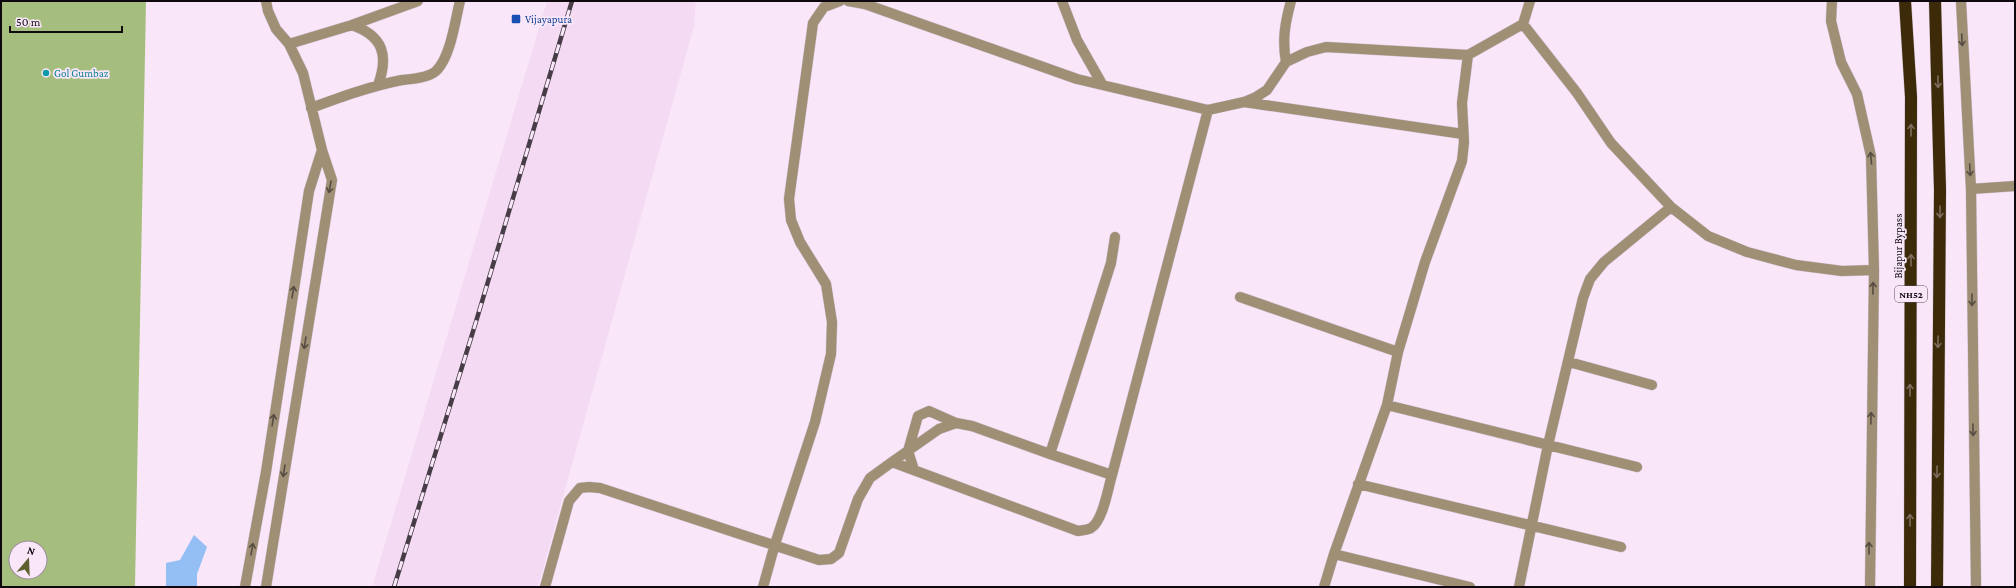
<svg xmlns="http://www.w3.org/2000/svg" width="2016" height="588" viewBox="0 0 2016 588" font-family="'Crimson Pro',serif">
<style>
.built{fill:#f4dbf3}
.forest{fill:#a5be7e;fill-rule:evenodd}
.water{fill:#93bff5}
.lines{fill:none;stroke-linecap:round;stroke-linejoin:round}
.minor-casing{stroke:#d4c3d4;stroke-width:11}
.highway-casing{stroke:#d4c3d4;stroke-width:13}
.minor{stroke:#9e8f75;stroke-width:10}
.highway{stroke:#3c2a09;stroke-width:12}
.rail-casing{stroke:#463d46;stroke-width:4.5}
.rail{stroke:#f9e7f9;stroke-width:3;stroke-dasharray:9;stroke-linecap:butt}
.oneway{stroke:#564c42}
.oneway2{stroke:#7e6c5d}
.transit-dot{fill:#1a4fb4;stroke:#f9e7f9;stroke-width:1.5}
.culture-dot{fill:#0f9aa8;stroke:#f9e7f9;stroke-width:1.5}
.labels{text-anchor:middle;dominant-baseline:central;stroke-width:3.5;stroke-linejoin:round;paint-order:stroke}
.shield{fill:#f9e7f9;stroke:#554c55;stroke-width:1}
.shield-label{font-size:10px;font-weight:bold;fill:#0f090f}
.transit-label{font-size:11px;fill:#164399;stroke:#f9e7f9;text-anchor:start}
.culture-label{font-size:11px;fill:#0d838f;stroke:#f9e7f9;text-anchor:start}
.street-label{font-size:11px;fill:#0f090f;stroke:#f9e7f9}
</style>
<rect width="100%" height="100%" fill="#f9e7f9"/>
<path class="built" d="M547,1H696L694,26L538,587H372Z"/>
<path class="forest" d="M1,1H146L135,587H1ZM16,548H40V572H16Z"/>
<path class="water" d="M194,535L207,547L197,574V587H166V563L180,560Z"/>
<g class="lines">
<g class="minor-casing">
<path id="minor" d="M848,1L865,4L1077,79L1208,110L1244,102L1256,97L1267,90L1286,62L1307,52L1326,47L1468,55L1462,103L1464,142L1462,161L1425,262L1398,352L1387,405L1334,554L1324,587
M1062,1L1077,40L1102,84
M1832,1L1831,21L1841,62L1857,94L1871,156L1874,270L1870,587
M1961,1L1971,189L1976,587
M1523,24L1577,93L1611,143L1671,207L1708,236L1747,252L1796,265L1842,271L1874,270
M352,25C383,36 389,55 378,85
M289,44L352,25L418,1
M1468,55L1523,24L1530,1
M1286,62C1282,40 1285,23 1291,1
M1244,102L1463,134
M311,108C341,97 371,86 402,80C412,79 430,78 437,70C451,55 455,21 460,1
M1971,189L2015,186
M1240,297L1398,352
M1569,362L1652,385
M1387,405L1637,467
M1050,454L1111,263L1115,237
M892,462L939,429L956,423L972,426L1050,454L1112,475
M914,470L908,451L918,416L929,411L956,423
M1358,484L1621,547
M1334,554L1470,587
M245,587L266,472L309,191L322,150
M266,587L332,180L322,150L303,73L289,44L276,29L268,11L266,1
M545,587L569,501L580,488L589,487L600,488L819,560L831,559L839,553L858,499L870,478L892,462L1078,531C1082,530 1088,530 1091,528C1103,521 1108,488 1112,475L1208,110
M763,587L775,544L815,422L831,354L832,322L826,284L800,242L791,220L789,199L813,23L824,7L840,1
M1519,587L1548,445L1583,298L1590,279L1604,262L1671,207"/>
</g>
<g class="highway-casing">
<path id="highway" d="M1905,1L1911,97L1910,587
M1935,1L1940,190L1937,587"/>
</g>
<use href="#minor" class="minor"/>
<use href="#highway" class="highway"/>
<g class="rail-casing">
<path id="rail" d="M394,587L475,325L572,1"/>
</g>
<use href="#rail" class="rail"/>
</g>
<defs><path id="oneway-shaft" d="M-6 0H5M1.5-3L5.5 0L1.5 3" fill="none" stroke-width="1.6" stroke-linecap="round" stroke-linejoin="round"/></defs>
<g class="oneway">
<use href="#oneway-shaft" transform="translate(1962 40) rotate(87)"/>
<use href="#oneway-shaft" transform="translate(1871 158) rotate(-95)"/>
<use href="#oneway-shaft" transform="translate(1970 170) rotate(87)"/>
<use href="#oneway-shaft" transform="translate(330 187) rotate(100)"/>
<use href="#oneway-shaft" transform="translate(1873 288) rotate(-89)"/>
<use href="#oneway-shaft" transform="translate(293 292) rotate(-81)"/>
<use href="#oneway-shaft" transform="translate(1972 300) rotate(89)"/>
<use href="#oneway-shaft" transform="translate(305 343) rotate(99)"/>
<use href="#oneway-shaft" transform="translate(1871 418) rotate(-89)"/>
<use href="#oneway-shaft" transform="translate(273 420) rotate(-81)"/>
<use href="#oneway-shaft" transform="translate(1973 430) rotate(89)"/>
<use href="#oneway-shaft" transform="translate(284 471) rotate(99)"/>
<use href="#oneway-shaft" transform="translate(1869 548) rotate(-90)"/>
<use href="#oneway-shaft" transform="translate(252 549) rotate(-80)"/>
</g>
<g class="oneway2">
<use href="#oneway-shaft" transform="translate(1938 82) rotate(89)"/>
<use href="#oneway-shaft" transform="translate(1911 130) rotate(-90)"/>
<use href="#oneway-shaft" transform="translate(1940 212) rotate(91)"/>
<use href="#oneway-shaft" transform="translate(1911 260) rotate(-90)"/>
<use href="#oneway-shaft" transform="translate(1938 342) rotate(91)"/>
<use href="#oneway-shaft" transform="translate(1910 390) rotate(-90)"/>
<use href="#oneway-shaft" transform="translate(1937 472) rotate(91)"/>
<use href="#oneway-shaft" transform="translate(1910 520) rotate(-90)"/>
</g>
<rect class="transit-dot" x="511" y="14" width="10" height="10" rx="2"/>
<circle class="culture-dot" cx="46" cy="73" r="4"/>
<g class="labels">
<rect class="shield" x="1895" y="286" width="32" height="16" rx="3"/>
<g class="shield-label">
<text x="1911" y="294">NH52</text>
</g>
<g class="transit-label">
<text x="525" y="19">Vijayapura</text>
</g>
<g class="culture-label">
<text x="54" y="73">Gol Gumbaz</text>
</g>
<g class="street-label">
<text transform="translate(1898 246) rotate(-90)">Bijapur Bypass</text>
</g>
</g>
<rect width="2016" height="588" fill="none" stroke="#0f090f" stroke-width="4"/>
<g transform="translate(28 560) rotate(19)"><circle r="19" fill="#f9e7f9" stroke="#9b8e9b"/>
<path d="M0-3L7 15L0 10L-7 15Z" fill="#5e612f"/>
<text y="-6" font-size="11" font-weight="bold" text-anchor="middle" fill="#0f090f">N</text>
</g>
<path d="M10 26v6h112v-6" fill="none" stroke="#0f090f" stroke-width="2"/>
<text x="16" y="26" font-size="12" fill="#0f090f" stroke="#f9e7f9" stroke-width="3" paint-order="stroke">50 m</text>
</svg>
